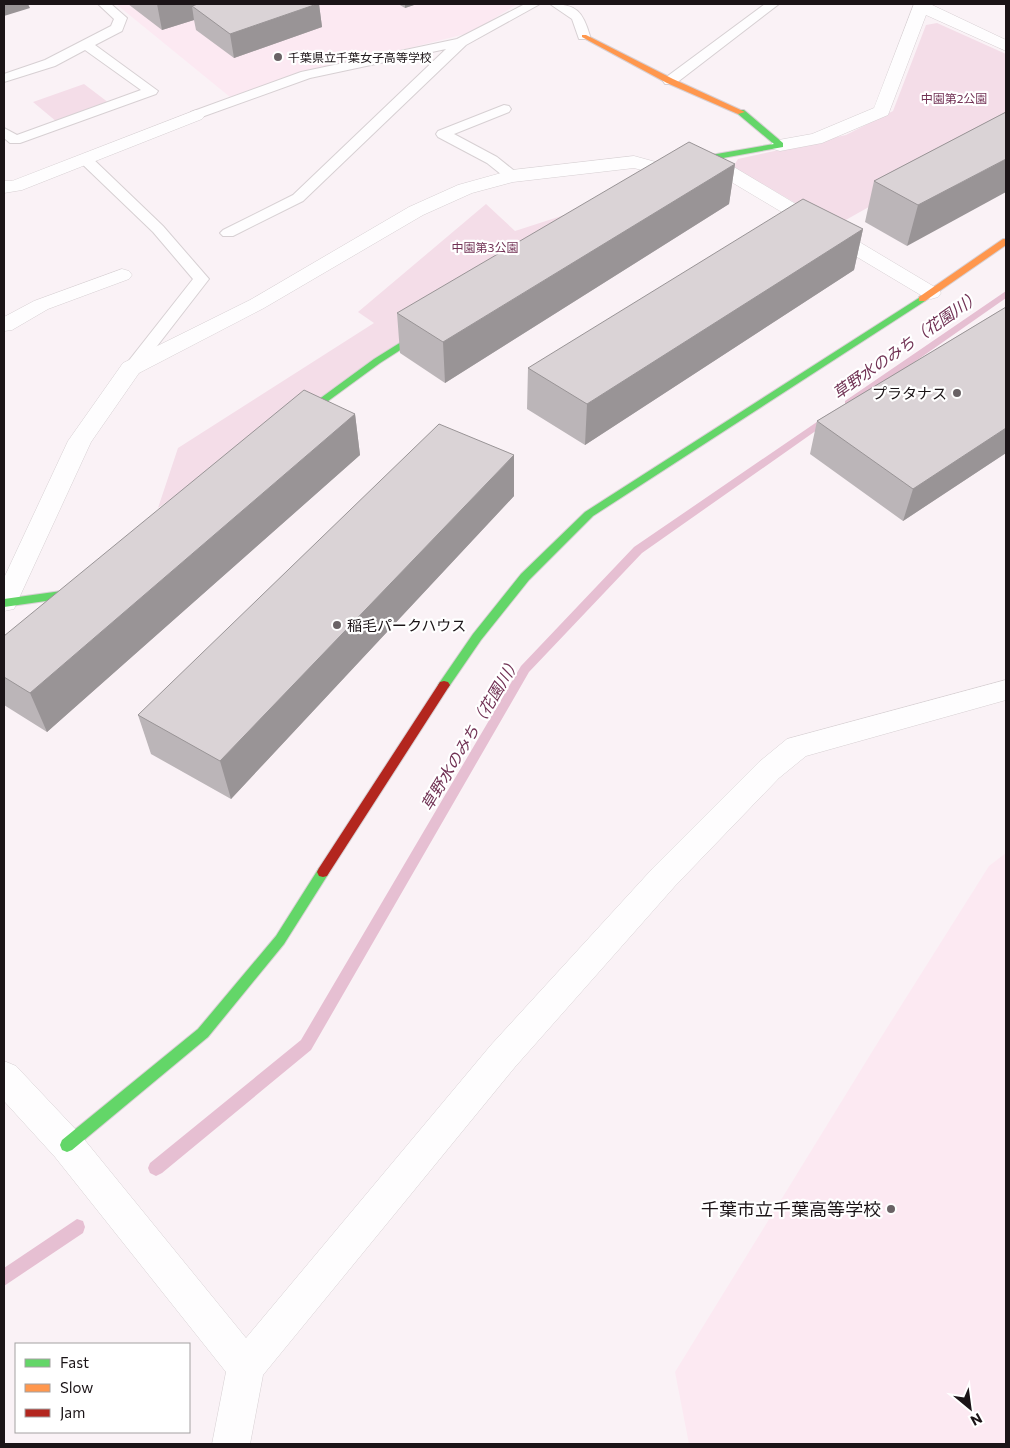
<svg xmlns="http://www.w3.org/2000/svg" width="1010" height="1448" viewBox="0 0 1010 1448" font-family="Commissioner,'Noto Sans JP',sans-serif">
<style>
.built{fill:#fce9f2}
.green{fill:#f4dde8}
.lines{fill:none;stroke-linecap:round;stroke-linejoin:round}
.stream{fill:#e6bfd2;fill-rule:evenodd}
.lane-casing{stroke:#d7d0d3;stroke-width:2}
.street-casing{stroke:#d7d0d3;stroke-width:1}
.fast-casing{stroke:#d7d0d3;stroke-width:2}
.slow-casing{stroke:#d7d0d3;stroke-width:2}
.jam-casing{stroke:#d7d0d3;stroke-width:2}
.lane{fill:#fefdfe;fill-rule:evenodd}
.street{fill:#fefdfe;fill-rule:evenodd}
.fast{fill:#63d668;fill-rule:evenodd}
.slow{fill:#ff974d;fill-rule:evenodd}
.jam{fill:#b3261e;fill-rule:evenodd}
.wall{fill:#bbb5b8}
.shaded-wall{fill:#999496}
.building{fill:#dad3d6;stroke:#999496}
.poi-dot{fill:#696265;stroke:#fff;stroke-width:2}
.labels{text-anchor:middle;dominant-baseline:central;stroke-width:4.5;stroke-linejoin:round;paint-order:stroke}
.far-poi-label{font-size:12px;fill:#1b1417;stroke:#fff;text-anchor:start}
.far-park-label{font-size:12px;fill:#723255;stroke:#fff}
.poi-label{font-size:15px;fill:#1b1417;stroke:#fff;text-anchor:end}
.water-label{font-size:16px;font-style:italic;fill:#713254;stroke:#fff}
.near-poi-label{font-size:18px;fill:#1b1417;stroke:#fff;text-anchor:end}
</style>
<rect width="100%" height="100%" fill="#faf2f6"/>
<path class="built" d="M116,4H517L473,32L275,82L230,97Z
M1006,853V1444H689L675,1372L875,1047L989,866Z"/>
<path class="green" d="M937,23L1006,54V130L835,226L733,167L738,159L846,135L893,111L926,25Z
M84,84L109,103L57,122L33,102Z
M614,199L158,508L178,448L374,323L358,312L486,204L515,231Z"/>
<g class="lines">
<path class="stream" d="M1006,291V298L853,405H845V401Z
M830,413L834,414L835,416L834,418L642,553L529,672L311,1050L162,1173L156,1176L150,1173L148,1168L150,1163L301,1040L521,666L634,547Z
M77,1219L83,1221L85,1227L83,1233L4,1286V1268Z"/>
<g class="lane-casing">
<path id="lane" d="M98,4H111L127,18L122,31L95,45L158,91L156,94L20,143H10L4,138V128L17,135L141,90L85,50L55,66L4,82V74L45,60L111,26L114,19Z
M525,4H540L466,45L303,201L233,236H223L220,233L223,230L293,195L446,49L310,78L196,119L189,115L191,112L301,72L457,39Z
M550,4C577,4 583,12 590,36L589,39H579L572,19Z
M765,4H779L675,84H665L663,81L665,78Z
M504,105L509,106L511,109L509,112L454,134L497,157L517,173L519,176L517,179H507L487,163L438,137L436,134L438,131Z
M85,155L90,156L163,226L209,279L137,372L131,373L125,372L123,368L193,279L153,232L80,162L78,159L80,156Z"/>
</g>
<g class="street-casing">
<path id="street" d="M914,4H930L1006,40V51L926,15L888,115L822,143L780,151L773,149L771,145L773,141L812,134L874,108Z
M196,110L202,111L205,115L202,119L22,190L4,193V181H12Z
M705,152L712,154L938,289L941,293L938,297L931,299L924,297L698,162L696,158L698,154Z
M634,156L674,167L676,171L674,175L667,177L634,168L513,182L472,193L423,215L264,308L139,373L91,442L14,609L4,611V578L68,441L123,363L250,300L409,207L458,185L512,170Z
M122,269L129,271L132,275L129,279L48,309L12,330L4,331V317L34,301Z
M1006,680V700L806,756L779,778L675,886L515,1067L263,1375L250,1444H212L226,1372L55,1157L4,1101V1061L16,1066L79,1133L246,1338L491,1045L653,868L759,762L787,739Z"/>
</g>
<g class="fast-casing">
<path id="fast" d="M738,110H744L783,143V147L679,166V162L705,156L774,144L738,114Z
M922,296L925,297V301L593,516L529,580L481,640L448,688H440L438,685L440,682L473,634L521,574L585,512Z
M430,324L434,327L433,329L380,363L298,423H292V419L374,359Z
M90,587L95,591L94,594L4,607V599Z
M323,867L327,868L329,872L327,876L284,944L208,1037L72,1150L67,1152L62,1150L60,1145L62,1140L198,1029L276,936L319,868Z"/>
</g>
<g class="slow-casing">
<path id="slow" d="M582,35H586L673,79L745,112L738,114L667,83L582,37Z
M1003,239H1006V245L925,301H919V297Z"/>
</g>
<g class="jam-casing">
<path id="jam" d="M444,681L448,682L450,685L448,688L327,876L323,877L319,876L317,872L319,868L440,682Z"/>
</g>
<use href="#lane" class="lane"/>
<use href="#street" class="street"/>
<use href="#fast" class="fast"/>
<use href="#slow" class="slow"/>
<use href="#jam" class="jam"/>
</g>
<path class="wall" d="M128,4H319L322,27L234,58L196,30L194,20L162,30Z
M398,4H417L405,8Z
M1006,112L907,246L865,222L874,181Z
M735,164L729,204L445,383L400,353L397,313Z
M863,229L854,270L585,445L527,409L528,368Z
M1006,307V453L903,521L810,454L817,421Z
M355,414L360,455L47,732L4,705V636Z
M514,455V496L231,799L151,754L138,715Z"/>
<path class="shaded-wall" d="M4,4H28L30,8L4,16Z
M157,4H242L192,6L194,20L162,30Z
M317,4H319L322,27L234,58L230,34Z
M405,4H417L405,8Z
M1006,159V192L907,246L918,205Z
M735,164L729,204L445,383L443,342Z
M863,229L854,270L585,445L587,404Z
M355,414L360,455L47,732L30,693Z
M1006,428V453L903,521L913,489Z
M514,455V496L231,799L220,761Z"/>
<path class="building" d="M198,4H317L230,34L192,6Z
M1006,112V159L918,205L874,181Z
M689,142L735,164L443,342L397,313Z
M803,199L863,229L587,404L528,368Z
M1006,307V428L913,489L817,421Z
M304,390L355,414L30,693L4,677V636Z
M439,424L514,455L220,761L138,715Z"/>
<g class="poi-dot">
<circle cx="278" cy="57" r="5"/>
<circle cx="957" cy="393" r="5"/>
<circle cx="337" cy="625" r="5"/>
<circle cx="891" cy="1209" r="5"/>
</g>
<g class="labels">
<g class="far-poi-label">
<text x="288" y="57">千葉県立千葉女子高等学校</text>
</g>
<g class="far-park-label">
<text x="954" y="98">中園第2公園</text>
<text x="485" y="247">中園第3公園</text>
</g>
<g class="poi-label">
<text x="947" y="393">プラタナス</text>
<text x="347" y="625" text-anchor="start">稲毛パークハウス</text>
</g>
<g class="water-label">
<text transform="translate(906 344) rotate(-35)">草野水のみち（花園川）</text>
<text transform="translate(470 733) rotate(-59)">草野水のみち（花園川）</text>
</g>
<g class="near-poi-label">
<text x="881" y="1209">千葉市立千葉高等学校</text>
</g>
</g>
<rect width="1010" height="1448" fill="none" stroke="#1b1417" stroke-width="10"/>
<rect x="15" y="1343" width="175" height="90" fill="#ffffff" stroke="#a4a1a2"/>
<rect x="25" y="1359" width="25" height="8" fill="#63d668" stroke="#a4a1a2"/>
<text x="60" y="1368" font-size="15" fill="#1b1417">Fast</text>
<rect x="25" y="1384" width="25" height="8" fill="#ff974d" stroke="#a4a1a2"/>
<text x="60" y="1393" font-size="15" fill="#1b1417">Slow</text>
<rect x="25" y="1409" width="25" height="8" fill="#b3261e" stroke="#a4a1a2"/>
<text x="60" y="1418" font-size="15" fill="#1b1417">Jam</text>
<g transform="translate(970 1408) rotate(151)" stroke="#ffffff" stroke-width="4" paint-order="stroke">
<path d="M0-4L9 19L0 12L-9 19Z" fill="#1b1417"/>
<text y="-8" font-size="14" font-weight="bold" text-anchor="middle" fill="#1b1417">N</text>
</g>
</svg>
